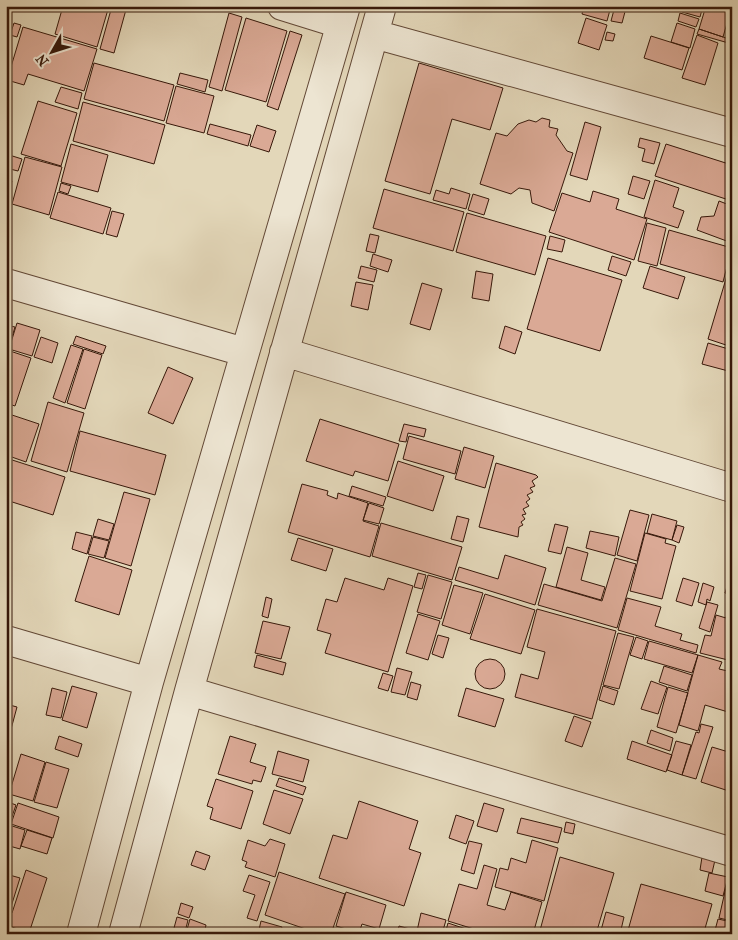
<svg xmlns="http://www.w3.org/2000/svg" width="738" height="940" viewBox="0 0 738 940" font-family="'IM FELL French Canon',serif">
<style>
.building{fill:#daa995;stroke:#37180a}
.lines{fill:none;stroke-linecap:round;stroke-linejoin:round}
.minor-casing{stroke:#624836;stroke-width:30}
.minor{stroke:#ede5d2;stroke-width:28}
</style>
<rect width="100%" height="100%" fill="#e3d7b9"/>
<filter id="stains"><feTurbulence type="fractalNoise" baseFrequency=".004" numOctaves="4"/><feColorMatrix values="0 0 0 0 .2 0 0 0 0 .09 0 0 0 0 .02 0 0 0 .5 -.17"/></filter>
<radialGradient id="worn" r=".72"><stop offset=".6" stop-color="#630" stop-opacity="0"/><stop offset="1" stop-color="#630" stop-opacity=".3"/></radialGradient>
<path class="building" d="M63,6H109L97,47L55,34Z
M112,6H127L114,53L100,49Z
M584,6H611L607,21L582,14Z
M615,6L626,8L622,23L611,21Z
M684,6H703L700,17L682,12Z
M706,6H732L723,37L699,29Z
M229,13L242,17L222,91L209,87Z
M680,13L699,19L696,27L678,21Z
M246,18L287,31L266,102L225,90Z
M586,18L607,25L599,50L578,43Z
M14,23L21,25L17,37L10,35Z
M677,23L695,29L690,48L671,42Z
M23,27L97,49L84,91L28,74L24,85L7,80Z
M699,29L732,40V44L697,34Z
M290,31L302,35L278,110L267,106Z
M607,32L615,34L613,41L605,40Z
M697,35L718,43L705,85L682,78Z
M651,36L689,48L682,70L644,58Z
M6,38L10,39L6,52Z
M94,63L174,85L164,121L84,99Z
M419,63L503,88L490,130L452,119L430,194L385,181Z
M180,73L208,80L205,92L177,84Z
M176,86L214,96L204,133L166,123Z
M61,87L82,93L78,109L55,102Z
M38,101L77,113L61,166L21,154Z
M83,102L165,125L154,164L73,141Z
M542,118L550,120L549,127L558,129L556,135L567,151L573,153L554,211L532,203L530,190L519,188L511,194L480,184L496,133L507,136L518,124L529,120L536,122Z
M585,122L601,127L587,180L570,175Z
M210,124L251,135L248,146L207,134Z
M257,125L276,131L269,152L250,146Z
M640,138L660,143L654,164L642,161L645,149L638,147Z
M71,144L108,155L98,192L61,182Z
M666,144L732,165V201L655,176Z
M6,154L22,159L18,171L6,168Z
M25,157L62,167L49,215L12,204Z
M633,176L650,181L644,199L628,194Z
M6,179L12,181L6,201Z
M655,180L679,188L673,207L684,211L678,228L644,217Z
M61,183L71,186L68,194L59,191Z
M451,188L470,194L466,209L433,200L436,190L449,194Z
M384,189L464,212L453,251L373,228Z
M593,191L619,199L616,209L647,219L634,260L549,232L562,193L590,202Z
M58,192L111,208L103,234L50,218Z
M473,194L489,199L484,215L468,210Z
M719,201L732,206V243L697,230L701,217L714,216Z
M112,211L124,214L117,237L106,234Z
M467,213L546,236L535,275L456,252Z
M647,223L666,228L657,266L638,261Z
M669,230L732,248V259H729L723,282L660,264Z
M370,234L379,236L375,253L366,251Z
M550,236L565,240L562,252L547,249Z
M373,254L392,260L388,272L370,266Z
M612,256L631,262L626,276L608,270Z
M548,258L622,280L600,351L527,329Z
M731,262H732V347L708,339Z
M361,266L377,270L374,282L358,278Z
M650,266L685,277L678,299L643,288Z
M476,271L493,274L489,301L472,298Z
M356,282L373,285L368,310L351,306Z
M422,283L442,289L430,330L410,324Z
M17,323L40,330L32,356L9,349Z
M6,325L15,327L6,357Z
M505,326L522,332L515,354L499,348Z
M76,336L106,346L103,354L73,344Z
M41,337L58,343L52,363L34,357Z
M708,343L732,350V372L702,364Z
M71,345L83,349L65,403L53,398Z
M84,349L102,355L85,409L67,403Z
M10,351L31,358L15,406L6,403V361Z
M168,367L193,378L173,424L148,413Z
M48,402L84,413L67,472L31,461Z
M6,413L39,424L26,462L6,455Z
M320,419L399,444L388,481L355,471L353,476L306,461Z
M404,424L426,429L424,437L408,433L406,442L399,441Z
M80,431L166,455L155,495L70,471Z
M409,436L461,451L455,474L403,459Z
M464,447L494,456L485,488L455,479Z
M6,458L65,477L53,515L6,500Z
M398,461L444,476L433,511L387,496Z
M496,463L536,475L538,477L532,481L535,486L530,488L533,492L527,495L530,499L526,502L529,506L523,509L526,514L522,515L525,519L521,522L523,525L519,527L518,537L479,527Z
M302,484L328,491L327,495L337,499L338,493L368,503L363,521L379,526L370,557L288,532Z
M352,486L386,497L383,506L349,496Z
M124,492L150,499L131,566L105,558Z
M369,503L384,508L379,524L363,520Z
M630,510L649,515L637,561L617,555Z
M652,514L677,521L672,540L647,533Z
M457,516L469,519L463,542L451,539Z
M98,519L114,524L109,540L93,536Z
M381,523L462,547L452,580L372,556Z
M555,524L568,527L561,554L548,551Z
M677,525L684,527L679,543L672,540Z
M590,531L619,537L615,556L586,548Z
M76,532L92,536L87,554L72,549Z
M645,533L666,539L665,543L676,546L662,599L630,591Z
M93,537L109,541L104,558L88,554Z
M298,538L333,549L326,571L291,560Z
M567,547L588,553L581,580L605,587L601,600L556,587Z
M505,555L546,568L535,605L455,580L459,567L498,579Z
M89,556L132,570L119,615L75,601Z
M615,558L636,564L617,628L538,605L544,584L602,601Z
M732,570V595L725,593Z
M418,573L426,575L422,589L414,587Z
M428,575L452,582L441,619L417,612Z
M345,578L384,590L388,578L413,586L388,672L325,653L331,634L317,630L326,599L337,602Z
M683,578L699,583L692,606L676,601Z
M703,583L714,587L710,601L707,599L706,605L698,602Z
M454,585L483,593L470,634L442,625Z
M485,594L535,610L521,654L470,639Z
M266,597L272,599L268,618L262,616Z
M627,598L661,607L655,626L682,634L680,640L698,645L696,653L618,630Z
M707,602L718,605L710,632L699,628Z
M537,609L616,631L592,719L515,697L521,674L538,679L545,652L527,647Z
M728,609L732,610V661L700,653L705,635L711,636L716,615L726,618Z
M418,614L440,621L428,660L406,653Z
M263,621L290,627L281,659L255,653Z
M618,633L634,637L619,689L603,685Z
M438,635L449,638L443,658L432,654Z
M636,637L648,641L642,659L630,655Z
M649,641L698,655L692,673L644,659Z
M257,655L286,663L283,675L254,667Z
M698,655L722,662L719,669L732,672V697L728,712L705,705L698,731L679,725Z
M475 674a15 15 0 1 1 30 0a15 15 0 1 1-30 0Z
M664,666L692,675L687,691L659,682Z
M397,668L412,672L405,695L391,692Z
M383,673L393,676L388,691L378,688Z
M651,681L667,687L658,714L641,709Z
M411,682L421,685L417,700L407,697Z
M72,686L97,693L87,728L62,720Z
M603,686L618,691L614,705L599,700Z
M668,687L688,693L676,733L657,727Z
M52,688L67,692L61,718L46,715Z
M466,688L504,699L495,727L458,716Z
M6,704L17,707L7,744H6Z
M574,716L591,722L582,747L565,741Z
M701,724L713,727L696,779L682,775L696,732L699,733Z
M651,730L673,738L670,751L647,743Z
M59,736L82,744L78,757L55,749Z
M230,736L256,744L250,762L266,767L261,782L253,780L252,784L218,774Z
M632,741L672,755L666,772L627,759Z
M676,741L691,745L682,775L667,770Z
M712,747L732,753V792L701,782Z
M278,751L309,760L303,782L272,774Z
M21,754L45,762L33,801L9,794Z
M46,762L69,769L57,808L34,802Z
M279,778L306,787L303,795L276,786Z
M216,779L253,791L241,829L210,819L213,808L207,806Z
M6,784L10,786L7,795H10L9,798L6,797Z
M274,790L303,799L290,834L263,824Z
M6,798L9,799L8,802L16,805L9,825L6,824Z
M359,801L418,821L409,849L421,853L404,906L319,878L333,835L347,839Z
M18,803L59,817L53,838L11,824Z
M484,803L504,809L497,832L477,826Z
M456,815L474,821L466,844L449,838Z
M521,818L562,828L558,843L517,833Z
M566,822L575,824L573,834L564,832Z
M9,825L25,830L20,849L6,845Z
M27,830L52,838L47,854L21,846Z
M270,839L285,844L275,877L245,867L247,862L242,860L248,840L265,846Z
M532,840L558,848L544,901L495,887L500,868L508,870L511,858L526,863Z
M469,841L482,844L474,874L461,870Z
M196,851L210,856L205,870L191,865Z
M560,857L614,873L596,934H539Z
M702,857L715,860L712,873L700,870Z
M484,865L497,869L487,905L505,910L511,892L542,902L533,934H490L448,921L459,884L477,889Z
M26,870L47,878L29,933L6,925V911L12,913Z
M279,872L345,894L333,928L351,934H320L265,915Z
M709,873L728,877L723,896L705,891Z
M6,874L20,878L10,910L6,909Z
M249,875L270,882L257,921L247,918L255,895L243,891Z
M728,878H732V921L719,918Z
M641,884L712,904L704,932L699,934H627Z
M346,892L386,905L379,929L362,924L359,933L336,926Z
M181,903L193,907L189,918L178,914Z
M606,912L624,917L620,934H600Z
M421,913L446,920L442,934H397L399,926L417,931Z
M177,917L188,920L185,932L174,928Z
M190,919L206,925L204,934H172L174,929L186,933Z
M718,919L732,922V934H714Z
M261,921L282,927L280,934H258Z
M448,923L481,934H445Z"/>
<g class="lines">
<g class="minor-casing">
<path id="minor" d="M282,6L340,24
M374,34L732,133
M6,283L244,352
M284,352L732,488
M6,640L149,682
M189,691L732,852
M81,934L149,682L346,6
M123,934L189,691L382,6"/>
</g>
<use href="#minor" class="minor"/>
</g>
<rect width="738" height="940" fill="none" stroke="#e3d7b9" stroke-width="25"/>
<rect x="8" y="8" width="723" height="925" fill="none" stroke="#37180a" stroke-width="2.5"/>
<rect x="12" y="12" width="713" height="915" fill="none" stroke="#37180a"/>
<g transform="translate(52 52) rotate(231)" stroke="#ede5d2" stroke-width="4" paint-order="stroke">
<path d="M0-4L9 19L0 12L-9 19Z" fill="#37180a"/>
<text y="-8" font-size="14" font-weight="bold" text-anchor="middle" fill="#37180a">N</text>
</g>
<rect width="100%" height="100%" filter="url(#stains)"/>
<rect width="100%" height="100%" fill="url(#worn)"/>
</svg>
